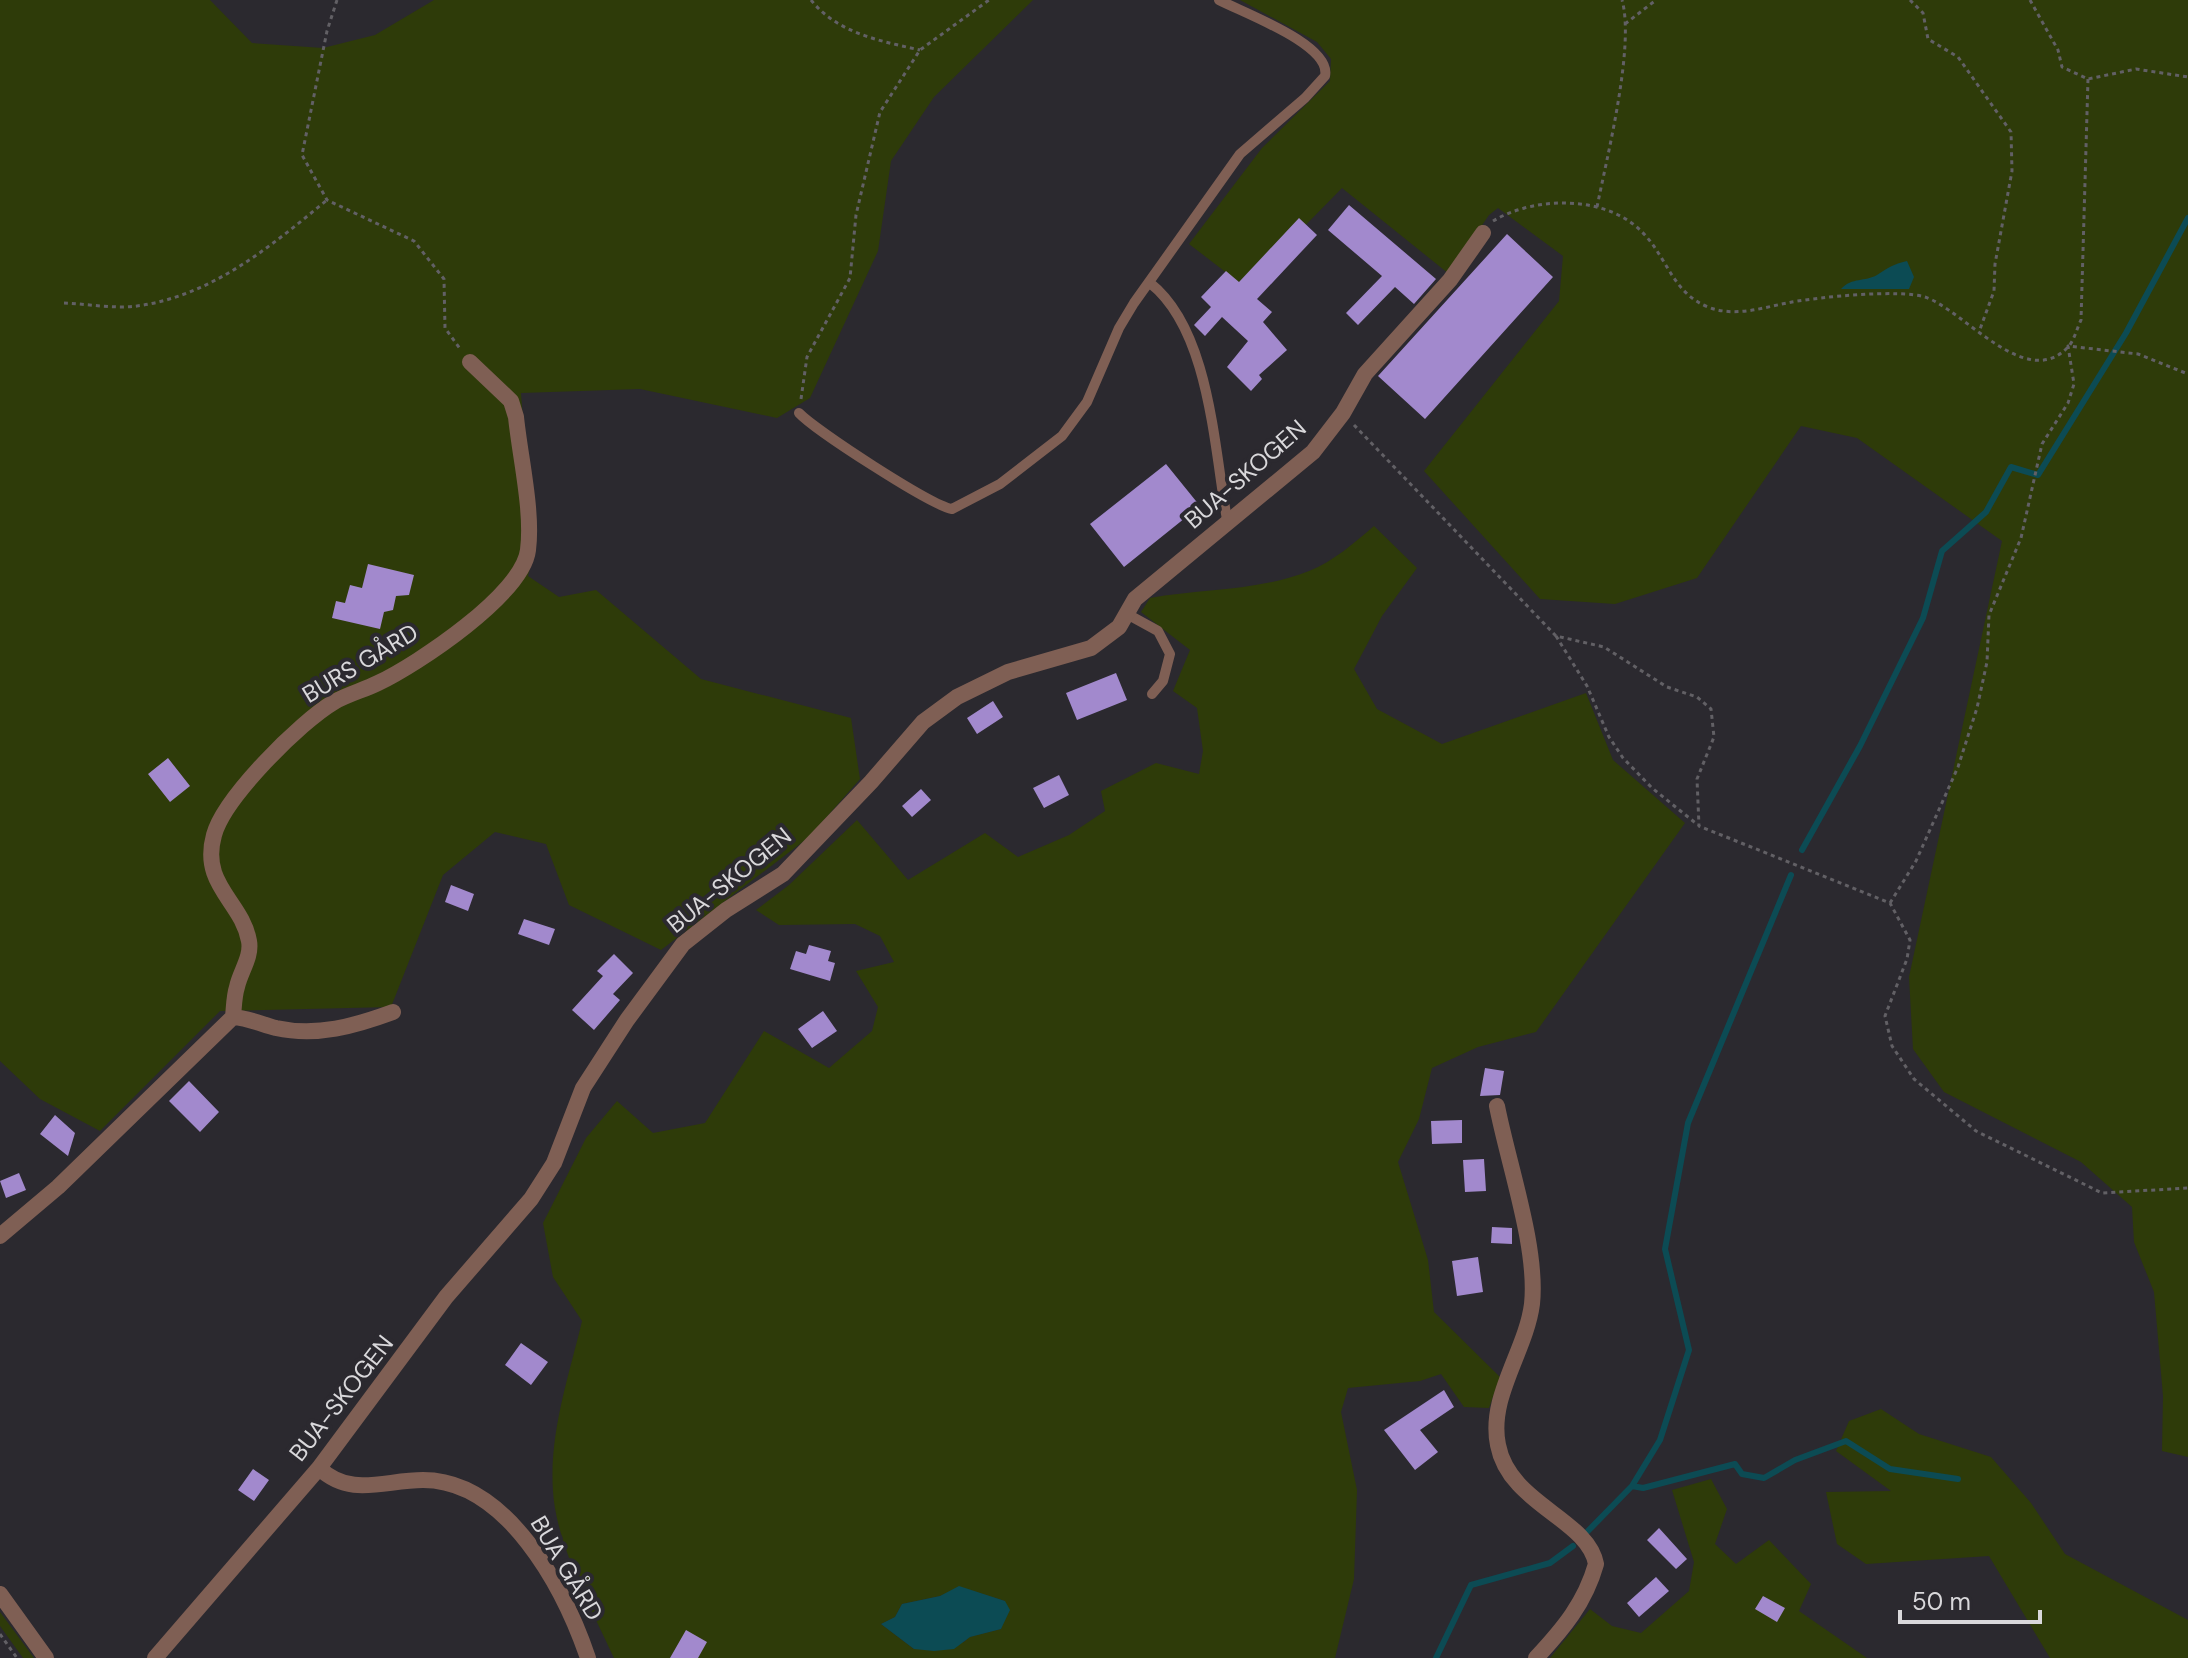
<svg xmlns="http://www.w3.org/2000/svg" width="2188" height="1658" viewBox="0 0 2188 1658" font-family="'DM Sans',sans-serif">
<style>
.green{fill:#2e3b09;fill-rule:evenodd}
.water{fill:#0c4b54}
.lines{fill:none;stroke-linecap:round;stroke-linejoin:round}
.stream{stroke:#0c4b54;stroke-width:6}
.building{fill:#a289cd}
.path{stroke:#626065;stroke-width:3;stroke-dasharray:4 4;stroke-linecap:butt}
.lane{stroke:#7f5f54;stroke-width:10}
.street{stroke:#7f5f54;stroke-width:16}
.labels{text-anchor:middle;dominant-baseline:central;stroke-width:8;stroke-linejoin:round;paint-order:stroke}
.street-label{font-size:24px;fill:#d9d8db;stroke:#2b292f}
</style>
<rect width="100%" height="100%" fill="#2b292f"/>
<path class="green" d="M0,0H210L252,43L323,48L375,35L434,0H1033L934,97L891,161L878,251L810,398L777,418L640,389L521,393L533,555L528,576L559,597L596,590L701,679L851,718L860,779L809,837L661,950L569,905L546,844L495,832L443,875L391,1007L220,1011L100,1131L40,1099L0,1061Z
M1240,0H2188V1457L2162,1451L2163,1396L2154,1292L2134,1242L2132,1207L2081,1162L1944,1092L1913,1049L1909,977L2002,541L1857,438L1801,426L1697,578L1615,604L1540,599L1424,471L1559,301L1563,256L1498,208L1489,215L1449,274L1342,188L1245,287L1189,244L1262,148L1330,81L1331,59L1317,42Z
M1374,526L1417,568L1382,616L1354,669L1377,709L1442,744L1586,693L1613,760L1685,823L1536,1032L1478,1047L1432,1068L1419,1119L1398,1162L1428,1260L1434,1312L1500,1377L1489,1408L1464,1407L1441,1374L1420,1381L1348,1388L1341,1412L1357,1490L1354,1579L1335,1658H614C592,1610 556,1544 553,1491C549,1433 569,1376 582,1321L553,1277L543,1223L586,1138L617,1101L653,1133L705,1123L764,1031L829,1068L872,1031L878,1007L856,971L894,962L880,936L855,924L779,925L756,910L789,885L857,820L908,880L985,833L1018,857L1069,835L1105,811L1101,791L1156,763L1199,774L1203,751L1197,708L1173,691L1190,650L1141,612L1150,598C1201,589 1260,591 1309,571C1334,561 1354,543 1374,526ZM960,1587L1005,1601L1001,1629L969,1637L964,1642L914,1649L881,1624L895,1617L902,1604L940,1596Z
M1881,1409L1919,1434L1991,1457L2031,1503L2065,1554L2188,1620V1658H2050L1989,1556L1866,1564L1837,1544L1826,1492L1891,1491L1836,1451L1849,1421Z
M1711,1479L1727,1509L1715,1544L1736,1564L1769,1540L1811,1584L1799,1611L1867,1658H1550L1590,1609L1612,1626L1641,1633L1689,1591L1694,1562L1672,1490Z
M0,1612L34,1658H23L0,1626Z"/>
<path class="water" d="M1907,261L1914,277L1909,289H1841C1852,277 1865,282 1877,275C1888,268 1893,264 1907,261Z
M959,1586L1005,1601L1010,1610L1001,1629L970,1637L954,1649L934,1651L914,1649L881,1624L895,1617L902,1604L940,1596Z"/>
<g class="lines">
<path class="stream" d="M1802,850L1860,746L1923,618L1942,551L1986,512L2011,467L2038,475L2126,333L2188,218
M1632,1486L1660,1440L1689,1350L1665,1249L1688,1123L1791,875
M1584,1535L1632,1486L1643,1488L1735,1464L1742,1474L1764,1478L1795,1460L1846,1441L1890,1469L1958,1479
M1436,1658L1471,1585L1550,1563L1573,1546"/>
</g>
<path class="building" d="M1349,205L1436,279L1414,304L1395,287L1358,325L1346,313L1382,276L1328,230Z
M1299,218L1317,235L1257,299L1272,312L1263,322L1287,350L1259,375L1262,379L1251,391L1227,367L1248,341L1222,317L1205,336L1194,325L1211,307L1201,297L1226,271L1239,282Z
M1507,234L1553,277L1425,419L1378,376Z
M1166,464L1200,506L1124,567L1090,524Z
M368,564L414,575L409,595L396,596L393,610L384,612L380,629L332,618L336,601L345,603L350,585L362,588Z
M1116,673L1127,700L1077,720L1066,693Z
M993,701L1003,717L977,734L967,718Z
M168,758L190,786L170,802L148,774Z
M1059,775L1069,795L1044,808L1033,788Z
M921,789L931,800L912,817L902,806Z
M451,885L474,894L468,911L445,902Z
M524,919L555,929L549,945L518,934Z
M809,945L831,951L828,961L835,963L830,981L790,969L796,951L806,954Z
M614,954L633,973L613,994L620,1000L594,1030L572,1010L603,976L597,971Z
M823,1011L837,1031L812,1048L798,1029Z
M1485,1068L1504,1071L1500,1095L1480,1096Z
M189,1081L219,1112L200,1132L169,1101Z
M55,1115L75,1133L68,1156L40,1134Z
M1462,1120V1143L1432,1144L1431,1121Z
M1484,1159L1486,1191L1465,1192L1463,1160Z
M19,1173L26,1190L6,1198L0,1181Z
M1492,1227L1512,1228V1244L1491,1243Z
M1478,1257L1483,1292L1457,1296L1452,1261Z
M521,1343L548,1362L531,1385L505,1365Z
M1444,1390L1454,1407L1420,1430L1438,1452L1415,1470L1384,1430Z
M253,1469L269,1480L254,1501L238,1490Z
M1659,1528L1687,1559L1676,1569L1647,1540Z
M1656,1577L1669,1591L1639,1617L1627,1603Z
M1763,1596L1785,1608L1777,1622L1755,1609Z
M686,1630L707,1642L698,1658H670Z"/>
<g class="lines">
<path class="path" d="M337,0L327,31L302,155L327,200L414,241L444,279L445,328L461,350
M811,0C837,33 880,41 920,50
M1910,0L1923,13L1928,39L1958,57L2011,132L2012,171L1995,264L1994,291L1979,332
M2030,0L2058,50L2062,67L2088,79L2136,69L2188,77
M1625,24L1656,0
M1597,207C1607,157 1635,46 1622,0
M1493,221C1535,196 1605,195 1641,231C1667,256 1672,293 1708,307C1736,318 1764,307 1792,302C1820,297 1899,289 1925,297C1964,310 2026,392 2068,347C2074,341 2077,328 2081,320L2088,79
M64,303C88,304 114,309 137,306C212,296 271,246 327,200
M801,399L807,357L850,278L856,215L880,112L920,50L989,0
M1354,425L1556,636L1604,647L1667,687L1697,697L1711,709L1714,737L1697,779L1699,826L1890,903L1910,940L1907,959L1885,1016L1892,1046L1914,1079L1976,1131L2102,1193L2188,1188
M1556,636L1587,686L1609,737L1623,758L1652,788L1698,825
M1890,903L1916,861L1958,767L1977,708L1987,662L1989,615L2021,538L2042,444L2068,403L2074,384L2068,346L2138,354L2188,374
M0,1634L17,1658"/>
<path class="lane" d="M1150,283C1211,331 1214,452 1228,525
M799,413C815,430 930,505 952,509L1000,484L1062,436L1087,402L1119,328L1134,303L1240,154L1305,98L1325,76C1332,45 1244,13 1219,0
M1127,614L1158,631L1170,654L1163,681L1152,694"/>
<path class="street" d="M233,1017C234,1007 234,996 237,987C240,972 252,957 249,941C242,901 200,885 214,835C224,798 300,722 334,702C348,694 364,690 378,683C418,664 523,594 528,550C533,511 520,457 516,417L511,401L470,362
M1497,1106C1508,1163 1538,1248 1532,1304C1526,1351 1488,1397 1498,1445C1509,1504 1588,1519 1596,1564C1585,1603 1563,1629 1536,1658
M0,1236L58,1187L233,1017C248,1018 261,1024 276,1028C317,1037 355,1026 393,1012
M319,1468C351,1498 384,1480 423,1480C507,1480 564,1588 588,1658
M0,1594L46,1658
M155,1658L319,1468L446,1297L531,1199L554,1163L583,1088L627,1020L683,944L726,910L783,874L871,782L923,722L957,697L1008,672L1091,648L1119,627L1135,599L1313,452L1343,413L1365,374L1450,280L1483,233"/>
</g>
<g class="labels">
<g class="street-label">
<text transform="translate(1245 474) rotate(-41)">BUA-SKOGEN</text>
<text transform="translate(360 663) rotate(-31)">BURS GÅRD</text>
<text transform="translate(729 880) rotate(-39)">BUA-SKOGEN</text>
<text transform="translate(341 1398) rotate(-52)">BUA-SKOGEN</text>
<text transform="translate(567 1568) rotate(59)">BUA GÅRD</text>
</g>
</g>
<path d="M1900 1610v12h140v-12" fill="none" stroke="#d9d8db" stroke-width="4"/>
<text x="1912" y="1610" font-size="24" fill="#d9d8db" stroke="#2b292f" stroke-width="6" paint-order="stroke">50 m</text>
</svg>
